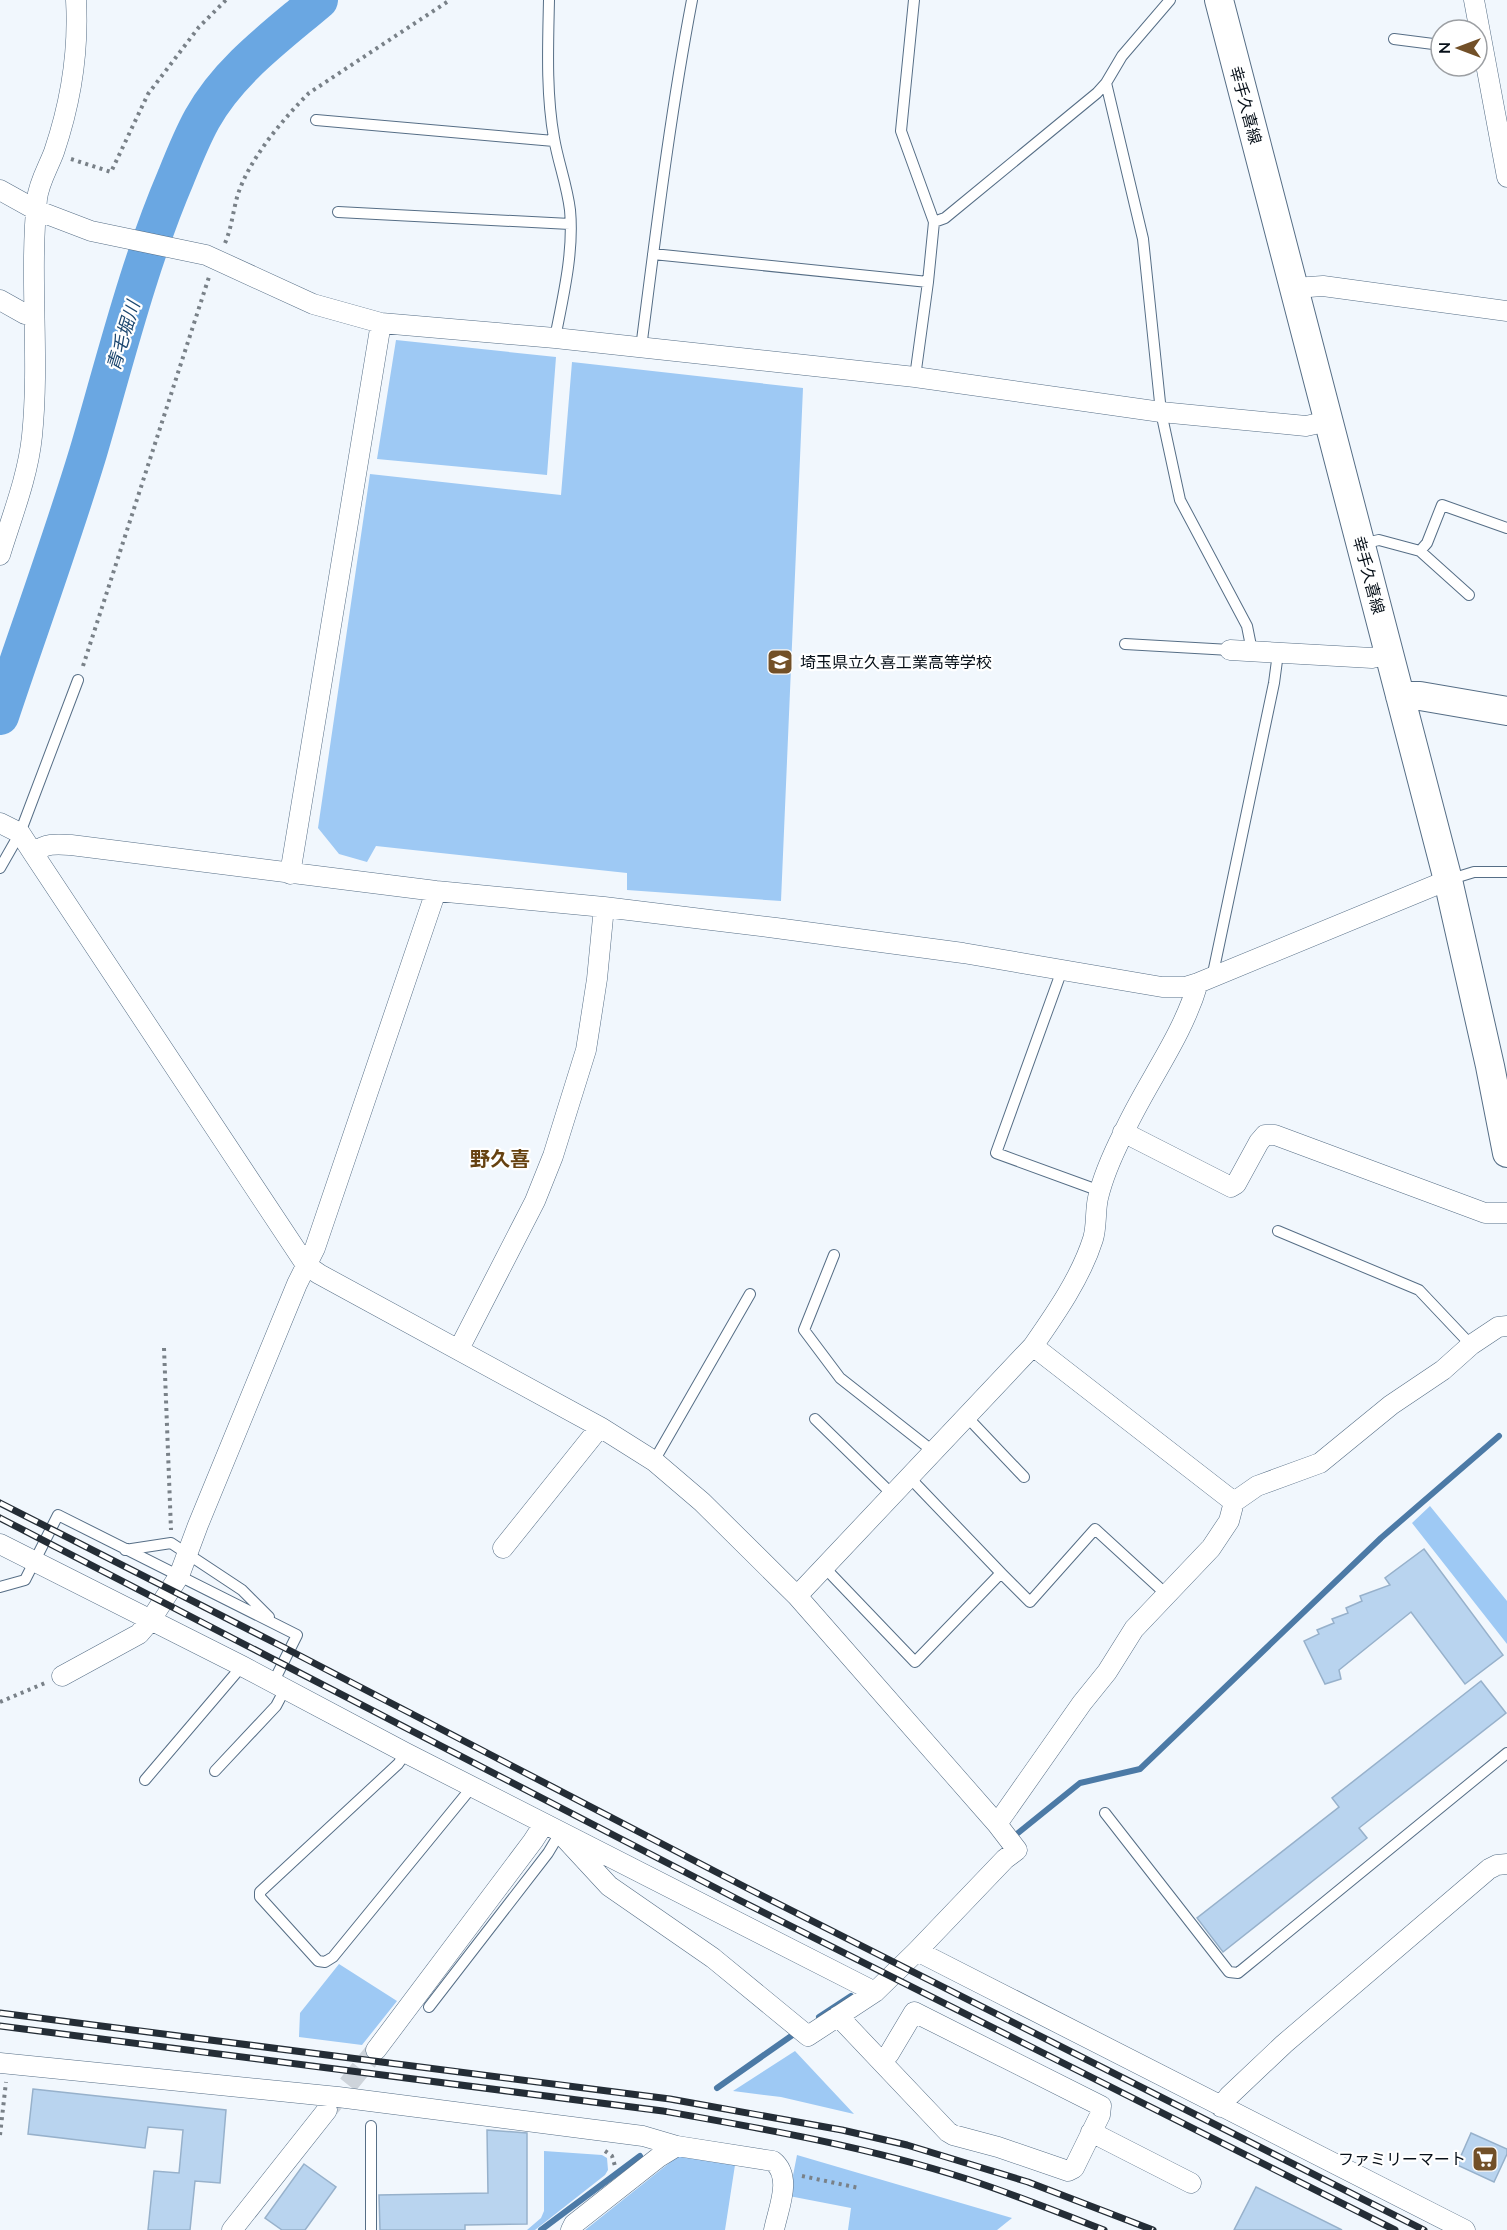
<svg xmlns="http://www.w3.org/2000/svg" width="1507" height="2230" viewBox="0 0 1507 2230" font-family="Mulish,'Noto Sans JP',sans-serif">
<style>
.green{fill:#9ec9f4}
.lines{fill:none;stroke-linecap:round;stroke-linejoin:round}
.stream{stroke:#4c7aa6;stroke-width:6}
.river{stroke:#6aa7e2;stroke-width:38}
.building{fill:#b9d4ef;stroke:#97b1cb;stroke-width:1.5}
.street-tunnel{stroke:#ced4db;stroke-width:20;stroke-dasharray:20 10;stroke-linecap:butt}
.lane-casing{stroke:#566e86;stroke-width:12}
.street-casing{stroke:#566e86;stroke-width:21}
.secondary-casing{stroke:#566e86;stroke-width:30}
.path{stroke:#798188;stroke-width:4;stroke-dasharray:3 4.5;stroke-linecap:butt}
.lane{stroke:#fff;stroke-width:10}
.street{stroke:#fff;stroke-width:20}
.secondary{stroke:#fff;stroke-width:28}
.rail-casing{stroke:#242d36;stroke-width:7}
.rail{stroke:#fff;stroke-width:4.5;stroke-dasharray:14;stroke-linecap:butt}
.labels{text-anchor:middle;dominant-baseline:central;stroke-width:4.5;stroke-linejoin:round;paint-order:stroke}
.street-label{font-size:16px;fill:#071019;stroke:#fff}
.poi-label{font-size:16px;fill:#071019;stroke:#fff;text-anchor:start}
.water-label{font-size:18px;font-style:italic;fill:#1d4870;stroke:#fff}
.quarter-label{font-size:20px;font-weight:bold;fill:#664110;stroke:#fff}
</style>
<rect width="100%" height="100%" fill="#f1f7fd"/>
<path class="green" d="M396,340L556,357L547,475L377,459Z
M572,362L803,388L781,901L627,890V873L376,846L367,862L339,854L318,828L370,474L561,495Z
M1430,1506L1507,1601V1644L1412,1523Z
M339,1964L397,2001L362,2045L299,2037L300,2013Z
M795,2051L854,2114L781,2097L733,2091Z
M544,2151L602,2155L607,2158L608,2170L605,2175L535,2230H527L541,2218L544,2211Z
M797,2155L1012,2218L997,2230H848L851,2208L789,2196Z
M678,2156L735,2165L725,2230H585Z"/>
<g class="lines">
<path class="stream" d="M1018,1833L1080,1783L1140,1769L1381,1538L1499,1436
M819,2017L851,1996
M717,2088L794,2034
M541,2230L640,2156"/>
<path class="river" d="M0,716C29,629 61,542 88,453C115,361 138,266 176,177C184,157 192,137 202,119C229,70 278,35 319,0"/>
</g>
<path class="building" d="M1424,1549L1503,1655L1465,1684L1411,1612L1339,1670L1341,1679L1325,1684L1304,1641L1319,1634L1317,1630L1334,1623L1332,1619L1348,1613L1346,1608L1362,1601L1360,1596L1390,1585L1385,1578Z
M1481,1681L1506,1713L1359,1828L1367,1838L1223,1952L1197,1918L1339,1807L1332,1798Z
M33,2089L226,2110L220,2183L195,2181L190,2230H148L154,2171L179,2173L183,2130L148,2127L145,2148L28,2134Z
M487,2130L527,2133V2224L465,2225V2230H380L379,2195L488,2193Z
M1471,2133L1507,2149V2154L1494,2182L1457,2165Z
M304,2164L336,2187L305,2230H282L265,2218Z
M1256,2187L1342,2230H1234Z"/>
<g class="lines">
<path class="street-tunnel" d="M329,2108L376,2050"/>
<g class="lane-casing">
<path id="lane" d="M549,0C548,46 546,93 554,138C558,162 567,185 570,210C574,252 563,297 555,338
M914,0L901,131L934,222L928,282L915,377
M1394,39L1441,45
M1106,83L1143,239L1161,412L1180,500L1247,626L1252,651
M316,120L554,141
M338,212L570,224
M934,222L945,218L1097,93L1106,83L1122,56L1170,0
M653,254L928,282
M641,348C656,232 670,115 692,0
M1361,544L1379,540L1420,551L1427,543L1442,505L1507,528
M1420,551L1469,595
M1125,644L1230,650
M0,868L20,833L78,680
M1448,880L1474,872H1507
M1062,970L996,1153L1100,1191
M1212,978L1274,683L1278,653
M1278,1231L1419,1290L1471,1345
M834,1255L804,1330L840,1378L934,1452
M967,1417L1024,1477
M815,1419L893,1495
M654,1461L750,1294
M125,1550L171,1543L242,1590L269,1617
M825,1568L915,1662L1001,1573L910,1478
M1001,1573L1030,1602L1095,1529L1166,1594
M0,1587L25,1580L58,1515L297,1635L273,1683
M406,1753L398,1764L260,1892V1897L318,1961L325,1962L333,1957L472,1787
M215,1771L276,1706L285,1689
M145,1780L242,1666
M1105,1813L1229,1972L1238,1973L1507,1753
M429,2007L548,1853L560,1833
M371,2126V2230"/>
</g>
<g class="street-casing">
<path id="street" d="M1474,0L1507,177
M0,190L36,210L91,231L206,255L313,304L381,323L555,338L915,377L1161,412L1306,426L1329,421
M1294,288L1323,286L1507,311
M0,300L25,314L34,316
M0,555C12,516 28,476 32,436C40,358 29,278 37,199C39,182 48,168 54,152C71,102 79,53 76,0
M1230,650L1372,658L1390,654
M0,823L20,833L33,853L306,1265L319,1274L600,1427L654,1461L702,1502L797,1596L997,1824L1017,1850L1005,1859L917,1951L875,1992L808,2036L713,1958L609,1886L560,1833
M33,853C46,843 56,844 71,845L436,891L604,907L776,928L963,953L1162,987H1185L1198,983L1448,880
M290,874L381,323
M1123,1132L1231,1187L1236,1184L1259,1142L1265,1135H1275L1485,1213H1507
M459,1349L535,1201L553,1156L586,1050L597,979L604,907
M1234,1502L1257,1486L1320,1463L1391,1405L1443,1370L1471,1345L1498,1327L1507,1326
M0,1544L242,1666L406,1753L875,1992
M503,1548L600,1427
M797,1596L1033,1346C1056,1313 1081,1277 1093,1239C1097,1226 1095,1211 1098,1198C1103,1176 1113,1154 1123,1134C1146,1083 1182,1038 1198,983
M62,1676L139,1634L150,1621L179,1576L198,1525L297,1284L315,1248L436,891
M997,1824L1082,1703L1107,1672L1134,1629L1211,1548L1229,1521L1234,1502L1033,1346
M917,1951L1465,2230
M838,2016L948,2132L953,2135L998,2147L1068,2171L1074,2168L1100,2115L1101,2106L914,2012L889,2054L881,2061
M376,2050L533,1841L544,1824
M0,2063L338,2097L643,2136L677,2146L773,2161C793,2177 778,2209 774,2230
M1221,2107L1229,2096L1284,2044L1489,1869L1497,1865L1507,1864
M1091,2132L1191,2183
M232,2230L327,2110
M571,2230L574,2224L659,2157L677,2146"/>
</g>
<g class="secondary-casing">
<path id="secondary" d="M1219,0L1448,880L1490,1066L1507,1153
M1400,696H1420L1507,711"/>
</g>
<path class="path" d="M71,159L111,172L148,94L199,27L226,0
M225,243C232,227 233,210 238,194C250,158 283,119 309,93L450,0
M83,666L209,277
M164,1348L171,1530
M0,1702L45,1683
M0,2135L6,2082
M605,2151L612,2156L615,2166
M802,2176L859,2188"/>
<use href="#lane" class="lane"/>
<use href="#street" class="street"/>
<use href="#secondary" class="secondary"/>
<g class="rail-casing">
<path id="rail" d="M0,1503L283,1647L747,1888L1424,2230
M0,1518L739,1900L1395,2230
M0,2013L670,2099L842,2130L907,2145L1028,2182L1153,2230
M0,2026L663,2111C765,2129 868,2147 967,2179C1013,2194 1058,2212 1104,2230"/>
</g>
<use href="#rail" class="rail"/>
</g>
<defs>
<g id="school-square" transform="scale(1.35)"><rect x="-9" y="-9" width="18" height="18" rx="4" fill="#725028" stroke="#fff"/><path d="M0-5L7-2L0 1L-7-2ZM-4 1L0 2.5L4 1V4Q0 6-4 4Z" fill="#fff"/></g>
<g id="supermarket-square" transform="scale(1.35)"><rect x="-9" y="-9" width="18" height="18" rx="4" fill="#725028" stroke="#fff"/><path d="M-6-5.5h2.5l.6 2H6L4.5 2H-2.5L-4.4-4H-6ZM-1.5 3.2a1.3 1.3 0 1 0 .1 0ZM3 3.2a1.3 1.3 0 1 0 .1 0Z" fill="#fff"/></g>
</defs>
<g fill-rule="evenodd">
<use href="#school-square" x="780" y="662"/>
<use href="#supermarket-square" x="1485" y="2159"/>
</g>
<g class="labels">
<g class="street-label">
<text transform="translate(1246 105) rotate(75)">幸手久喜線</text>
<text transform="translate(1369 575) rotate(75)">幸手久喜線</text>
</g>
<g class="poi-label">
<text x="800" y="662">埼玉県立久喜工業高等学校</text>
<text x="1466" y="2159" text-anchor="end">ファミリーマート</text>
</g>
<g class="water-label">
<text transform="translate(123 336) rotate(-73)">青毛堀川</text>
</g>
<g class="quarter-label">
<text x="500" y="1158">野久喜</text>
</g>
</g>
<g transform="translate(1459 48) rotate(270)"><circle r="28" fill="#ffffff" stroke="#9c9fa3" stroke-width="1.5"/>
<path d="M0-4.5L10 22L0 15L-10 22Z" fill="#725028"/>
<text y="-9" font-size="16" font-weight="bold" text-anchor="middle" fill="#071019">N</text>
</g>
</svg>
